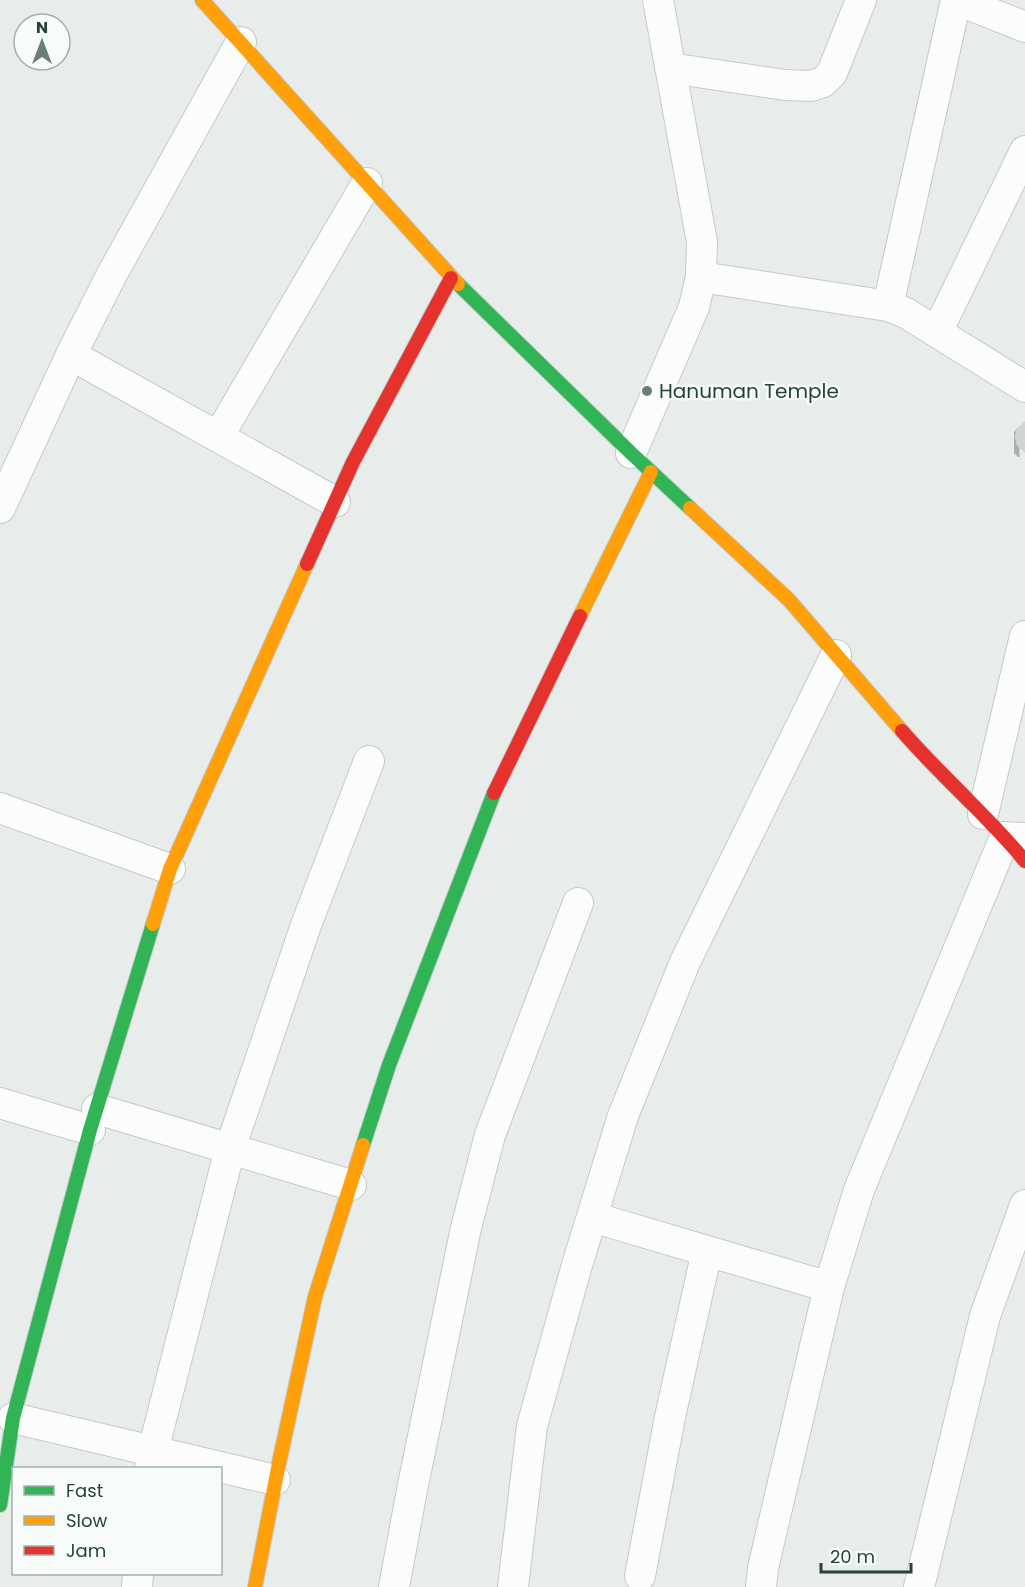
<svg xmlns="http://www.w3.org/2000/svg" width="1025" height="1587" viewBox="0 0 1025 1587" font-family="Poppins,sans-serif">
<style>
.building{fill:#cfd4d2;filter:url(#shadow)}
.lines{fill:none;stroke-linecap:round;stroke-linejoin:round}
.street-casing{stroke:#c5cac8;stroke-width:32}
.fast-casing{stroke:#c3cbc8;stroke-width:16}
.slow-casing{stroke:#c3cbc8;stroke-width:16}
.jam-casing{stroke:#c3cbc8;stroke-width:16}
.street{stroke:#fcfcfc;stroke-width:30}
.fast{stroke:#30b455;stroke-width:14}
.slow{stroke:#ff9f0a;stroke-width:14}
.jam{stroke:#e5322d;stroke-width:14}
.poi-dot{fill:#697e78;stroke:#f7fbf9;stroke-width:2}
.labels{text-anchor:middle;dominant-baseline:central;stroke-width:5;stroke-linejoin:round;paint-order:stroke}
.poi-label{font-size:20px;fill:#24423a;stroke:#f7fbf9;text-anchor:start}
</style>
<defs>
<filter id="shadow"><feDropShadow dx="-5.5" dy="5.5" stdDeviation="0" flood-color="#0004"/></filter>
</defs>
<rect width="100%" height="100%" fill="#e8edeb"/>
<path class="building" d="M1025,421V453L1017,445L1015,436L1018,428Z"/>
<g class="lines">
<g class="street-casing">
<path id="street" d="M957,0L1025,27
M670,68L785,85L811,86L823,82L832,73L861,0
M701,277L888,306L906,313L1025,387
M888,306L956,0
M937,332L1025,151
M71,355L335,502
M218,437L367,183
M631,453L694,307L701,277L702,242L658,0
M0,508L71,355L111,276L241,42
M0,808L170,869
M983,814L1025,636
M0,1103L90,1130
M97,1109L351,1185
M592,1217L829,1287
M13,1418L275,1480
M150,1468L153,1451L230,1149L306,925L369,761
M640,1576L670,1417L707,1251
M137,1587L138,1574
M394,1587L412,1490L466,1228L490,1135L578,903
M513,1587L532,1426L577,1265L623,1116L685,962L836,655
M761,1587L763,1568L829,1287L859,1190L1005,837L1025,838
M919,1587L985,1316L1025,1205"/>
</g>
<g class="fast-casing">
<path id="fast" d="M458,284L631,453L690,508
M363,1145L389,1065L494,793
M0,1505L13,1418L90,1130L153,924"/>
</g>
<g class="slow-casing">
<path id="slow" d="M202,0L458,284
M690,508L789,600L902,731
M580,616L651,472
M153,924L170,869L307,564
M255,1587L279,1463L315,1297L363,1145"/>
</g>
<g class="jam-casing">
<path id="jam" d="M307,564L353,462L451,278
M902,731C941,776 987,815 1025,861
M494,793L580,616"/>
</g>
<use href="#street" class="street"/>
<use href="#fast" class="fast"/>
<use href="#slow" class="slow"/>
<use href="#jam" class="jam"/>
</g>
<circle class="poi-dot" cx="647" cy="391" r="6"/>
<g class="labels">
<g class="poi-label">
<text x="659" y="391">Hanuman Temple</text>
</g>
</g>
<rect x="12" y="1467" width="210" height="108" fill="#f7fbf9" stroke="#a3b1ad" stroke-width="1.5"/>
<rect x="24" y="1486" width="30" height="9" fill="#30b455" stroke="#a3b1ad" stroke-width="1.5"/>
<text x="66" y="1497" font-size="18" fill="#24423a">Fast</text>
<rect x="24" y="1516" width="30" height="9" fill="#ff9f0a" stroke="#a3b1ad" stroke-width="1.5"/>
<text x="66" y="1527" font-size="18" fill="#24423a">Slow</text>
<rect x="24" y="1546" width="30" height="9" fill="#e5322d" stroke="#a3b1ad" stroke-width="1.5"/>
<text x="66" y="1557" font-size="18" fill="#24423a">Jam</text>
<g transform="translate(42 42)"><circle r="28" fill="#f7fbf9" stroke="#a3b1ad" stroke-width="1.5"/>
<path d="M0-4.5L10 22L0 15L-10 22Z" fill="#697e78"/>
<text y="-9" font-size="16" font-weight="bold" text-anchor="middle" fill="#24423a">N</text>
</g>
<path d="M821 1563v9h90v-9" fill="none" stroke="#24423a" stroke-width="3"/>
<text x="830" y="1563" font-size="18" fill="#24423a" stroke="#f7fbf9" stroke-width="4.5" paint-order="stroke">20 m</text>
</svg>
